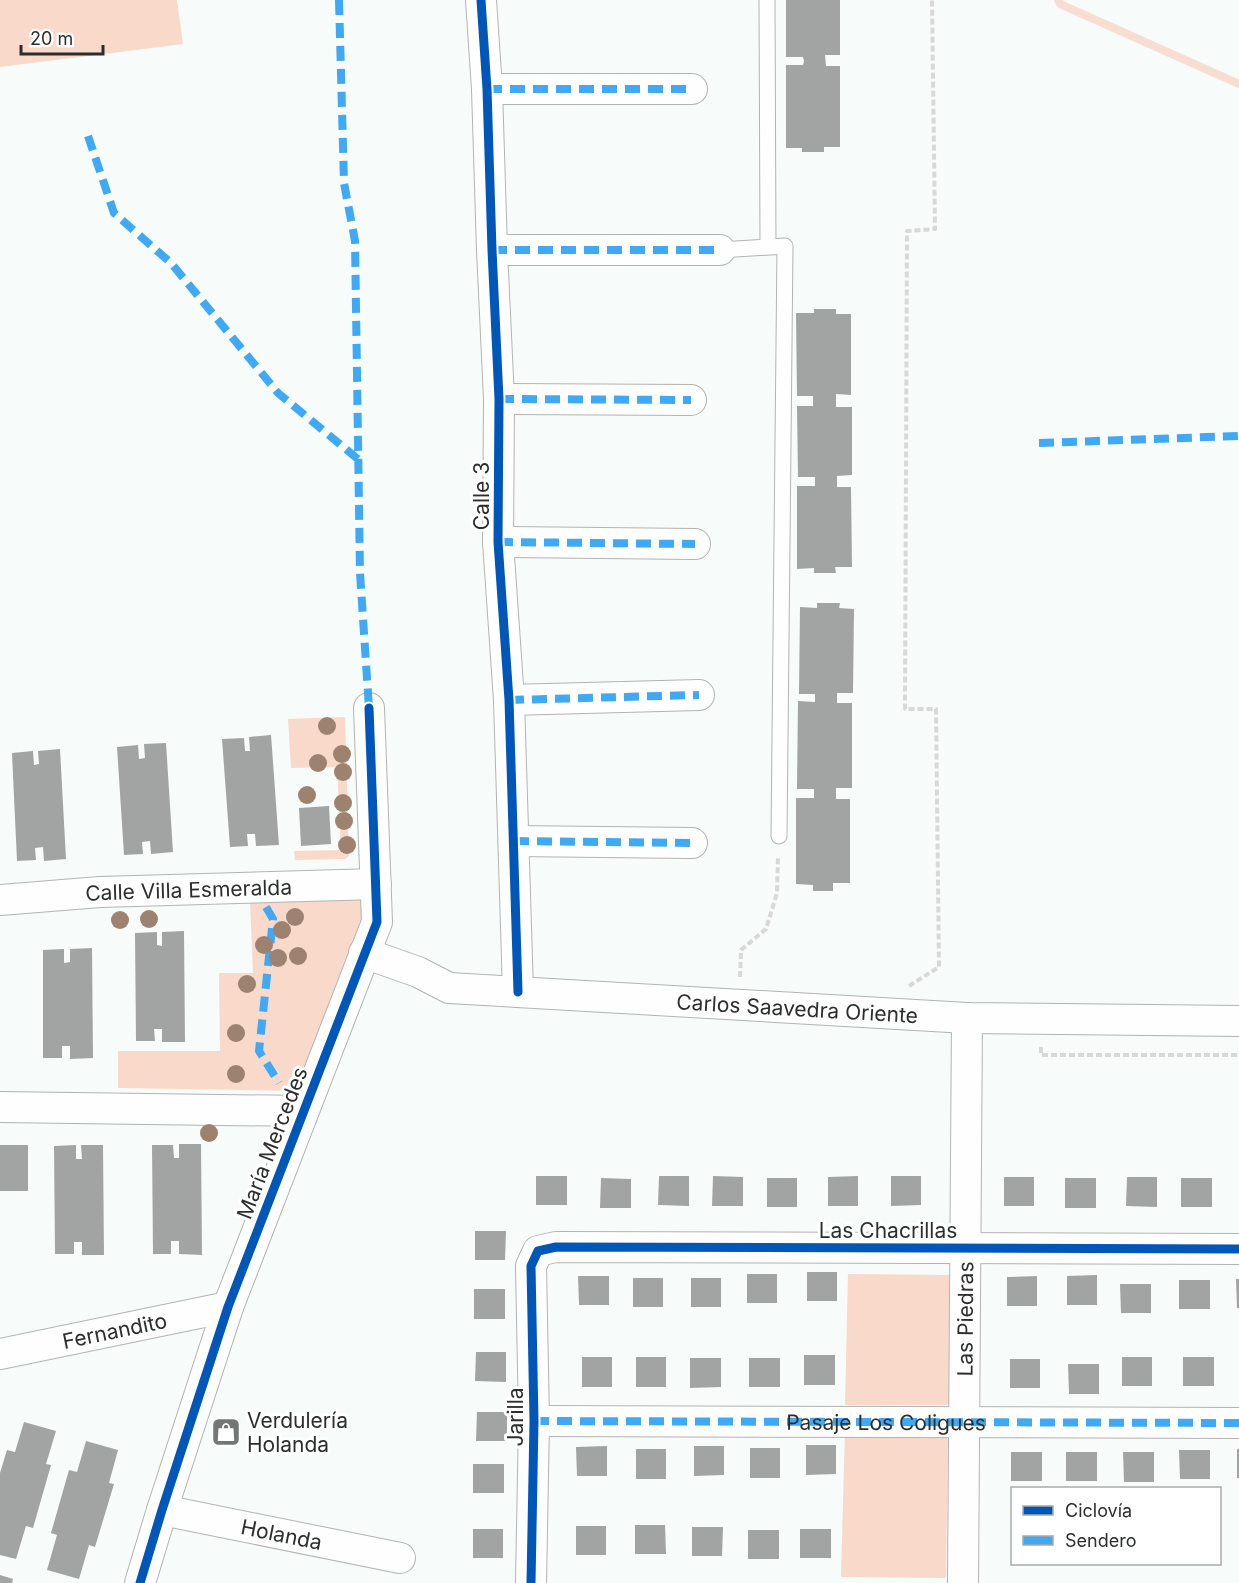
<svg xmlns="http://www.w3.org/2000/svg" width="1239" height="1583" viewBox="0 0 1239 1583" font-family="Inter,sans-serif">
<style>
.green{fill:#f9d9c9}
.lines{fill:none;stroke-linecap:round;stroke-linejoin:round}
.stream{stroke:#f8ded1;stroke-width:8}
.building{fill:#a1a4a3}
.service-casing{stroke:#b1b4b2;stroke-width:17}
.minor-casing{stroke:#b1b4b2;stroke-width:32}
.path{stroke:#d8d8d8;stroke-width:4;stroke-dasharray:6 3;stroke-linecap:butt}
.service{stroke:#fefefe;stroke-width:15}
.minor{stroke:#fefefe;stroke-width:30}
.quiet{stroke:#3fa9f5;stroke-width:8;stroke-dasharray:15 8;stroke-linecap:butt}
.cycleway-casing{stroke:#fff;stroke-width:13}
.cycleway{stroke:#0057b8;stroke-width:9}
.tree{fill:#9e8270}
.labels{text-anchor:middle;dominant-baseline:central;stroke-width:6;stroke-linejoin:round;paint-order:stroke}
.street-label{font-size:21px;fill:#2b2e2d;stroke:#fff}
.poi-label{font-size:21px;fill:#2b2e2d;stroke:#fff;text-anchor:start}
</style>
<rect width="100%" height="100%" fill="#f7fbf9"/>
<path class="green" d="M0,0H177L183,44L0,67Z
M345,717L349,856L345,859L295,860L294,851L341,850L337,767L291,768L288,719Z
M361,897L364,915L297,1091L118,1088V1051H220L219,973H253L250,901Z
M848,1274L953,1275L950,1405H845Z
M845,1429L948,1431L946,1578L841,1577Z"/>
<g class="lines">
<path class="stream" d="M1058,0L1060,4L1239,84"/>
</g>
<path class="building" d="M786,0H840V55H825L826,66H840V147H824V152H802V148H786V65H803L804,61L803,57H786Z
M814,309H836V314H851V395L836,394V407H852V475L837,476V487H851L852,567H835L836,573H814V568L797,569V486H815V477H798L797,406H813V396H797L796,313H814Z
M817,603H840L839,608L854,609L853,693H837V703H852V788H836V799H850V883H833V891H813V885L796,884V798H814V789H797L798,701L815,702V694H799L800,607L817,608Z
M271,735L279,845L256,846L255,834H247L248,846L230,847L222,739L244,738L245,751H250L249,737Z
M166,743L173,852L151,854L150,841L142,842L143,854L124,855L117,747L138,745L139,759L145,758L144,744Z
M60,749L66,859L44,861L43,847L35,848L36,860L17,861L12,753L33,751L34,765L39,764L38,751Z
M329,806L331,844L301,846L299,808Z
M184,931L185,1042H162V1029H154L155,1041H136L135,933L157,932V945L162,946V932Z
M92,948L93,1058L70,1059V1046H62V1058H43V950L64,949V963L70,962V949Z
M179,1144H201L202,1255L179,1254V1241H171V1254H153L152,1145H173L174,1158H179Z
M0,1145H28V1191H0Z
M76,1145V1159H82L81,1145H103L104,1255H82V1242H74V1254H55L54,1146Z
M536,1176H567V1205H536Z
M659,1176H689V1206L658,1205Z
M713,1176L743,1177V1206H712Z
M858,1176V1206H828V1177Z
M891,1176H921V1205L891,1206Z
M1004,1177H1034V1206H1004Z
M1127,1177H1157V1207L1126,1206Z
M601,1178L631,1179V1208H600Z
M767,1178H797V1207H767Z
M1065,1178H1096V1208H1065Z
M1181,1178H1212V1207H1181Z
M475,1231H506L505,1260H475Z
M807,1272H837V1301H807Z
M747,1274H777V1303H747Z
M1097,1275V1305H1067V1276Z
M578,1276H609V1305H579Z
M1037,1276V1306H1007V1277Z
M633,1278H663V1307H633Z
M691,1278H721V1307H691Z
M1236,1279H1239V1308H1237Z
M1179,1280H1210V1309H1179Z
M1120,1284H1151V1313H1121Z
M474,1289H505V1319H474Z
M476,1352H506V1382L475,1381Z
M804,1355H835V1385H804Z
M582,1357H612V1387H582Z
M636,1357H666V1387H636Z
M1122,1357H1152V1386H1122Z
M1183,1357H1214V1386H1183Z
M690,1358H721V1387L690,1388Z
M749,1358H780V1387H749Z
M1010,1359H1040V1388H1010Z
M1068,1364H1099V1394H1069Z
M477,1412H507V1441H476Z
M24,1422L56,1431L46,1464L51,1465L33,1528L26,1526L16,1559L0,1555V1473L7,1450L15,1452Z
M86,1441L118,1450L109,1483L114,1484L95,1547L89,1545L79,1579L47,1570L57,1535L51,1533L69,1470L77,1472Z
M806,1445H836V1474L806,1475Z
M607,1446V1476H577L576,1447Z
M694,1446H724V1475L694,1476Z
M750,1448H780V1478H750Z
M636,1449H666V1479H636Z
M1237,1449H1239V1478H1237Z
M1179,1450H1210V1479H1180Z
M1011,1452H1042V1481H1011Z
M1066,1452H1097V1481H1066Z
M1123,1452H1154V1482H1124Z
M473,1464H504V1493H473Z
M635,1525H665L666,1554H635Z
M576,1526H606V1555H576Z
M692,1527H723L722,1556H692Z
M473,1529H503V1558H473Z
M800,1529H831V1558H800Z
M748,1530H779V1559H748Z
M0,1575L13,1579L12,1583H0Z"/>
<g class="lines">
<g class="service-casing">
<path id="service" d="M767,0L768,247
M720,250L785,246L779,836"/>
</g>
<g class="minor-casing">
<g id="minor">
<path d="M481,0L487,89L492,250L499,399L498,542L509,700L518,992"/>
<path d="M487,89H692"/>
<path d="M492,250H720"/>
<path d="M499,399L691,400"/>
<path d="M498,542L695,544"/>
<path d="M509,700L699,695"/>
<path d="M514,841L692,843"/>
<path id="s1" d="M0,900L100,892L376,884"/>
<path id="s2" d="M364,953L418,972L449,988L967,1018L1239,1021"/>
<path d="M0,1107L303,1111"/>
<path id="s3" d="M0,1354L228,1307"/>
<path id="s4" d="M534,1421L1239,1423"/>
<path id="s5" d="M162,1510L400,1558"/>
<path d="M140,1583L162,1510L228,1307L377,922L369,708"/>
<path d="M531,1583L534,1421L531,1266L538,1251L556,1247L1239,1249"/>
<path id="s6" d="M963,1583L967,1018"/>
</g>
</g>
<path class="path" d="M740,977L741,950L766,929L777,893L778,856
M909,986L939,967L936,709H905L907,231L935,229L932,0
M1041,1047V1055H1239"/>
<use href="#service" class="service"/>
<use href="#minor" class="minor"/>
<path class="quiet" d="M339,0L344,183L355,241L360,573L369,708
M487,89H692
M88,136L114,213L171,263L278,393L359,460
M492,250H720
M499,399L691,400
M1039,443L1239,436
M498,542L695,544
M509,700L699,695
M514,841L692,843
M266,907L273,919L259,1051L279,1083
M534,1421L1239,1423"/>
<g class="cycleway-casing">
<path id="cycleway" d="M481,0L487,89L492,250L499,399L498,542L509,700L518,992
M140,1583L162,1510L228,1307L377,922L369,708
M531,1583L534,1421L531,1266L538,1251L556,1247L1239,1249"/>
</g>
<use href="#cycleway" class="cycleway"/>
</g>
<g class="tree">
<circle cx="327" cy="726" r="9"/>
<circle cx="342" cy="754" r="9"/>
<circle cx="318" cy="763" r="9"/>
<circle cx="343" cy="772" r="9"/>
<circle cx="307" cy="795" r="9"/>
<circle cx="343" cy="803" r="9"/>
<circle cx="344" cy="821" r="9"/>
<circle cx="347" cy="845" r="9"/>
<circle cx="295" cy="917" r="9"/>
<circle cx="149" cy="919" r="9"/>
<circle cx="120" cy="920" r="9"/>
<circle cx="282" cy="930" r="9"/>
<circle cx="264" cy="945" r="9"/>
<circle cx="298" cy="956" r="9"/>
<circle cx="278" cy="958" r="9"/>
<circle cx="247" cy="984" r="9"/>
<circle cx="236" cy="1033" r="9"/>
<circle cx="236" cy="1074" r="9"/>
<circle cx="209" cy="1133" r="9"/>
</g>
<defs>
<g id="shop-square" transform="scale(1.5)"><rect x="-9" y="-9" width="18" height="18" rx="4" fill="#727674" stroke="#fff"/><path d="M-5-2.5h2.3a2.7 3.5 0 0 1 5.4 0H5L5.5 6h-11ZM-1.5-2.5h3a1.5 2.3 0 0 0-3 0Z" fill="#fff"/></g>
</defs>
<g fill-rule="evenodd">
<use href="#shop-square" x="226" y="1432"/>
</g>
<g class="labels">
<g class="street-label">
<text transform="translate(481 496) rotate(-90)">Calle 3</text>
<text stroke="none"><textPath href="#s1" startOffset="189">Calle Villa Esmeralda</textPath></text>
<text stroke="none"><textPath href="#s2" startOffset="441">Carlos Saavedra Oriente</textPath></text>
<text transform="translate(272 1143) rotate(-69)">María Mercedes</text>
<text x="888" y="1230">Las Chacrillas</text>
<text stroke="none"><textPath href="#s6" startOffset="264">Las Piedras</textPath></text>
<text stroke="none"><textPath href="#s3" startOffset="117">Fernandito</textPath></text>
<text transform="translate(515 1417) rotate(-90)">Jarilla</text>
<text stroke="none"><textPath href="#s4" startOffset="352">Pasaje Los Coligues</textPath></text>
<text stroke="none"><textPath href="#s5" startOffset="122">Holanda</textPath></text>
</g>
<g class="poi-label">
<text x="247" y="1420">Verdulería<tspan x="247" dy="24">Holanda</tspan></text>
</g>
</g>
<rect x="1011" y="1487" width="210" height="78" fill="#ffffff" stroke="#aaabab" stroke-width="1.5"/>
<rect x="1023" y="1506" width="30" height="9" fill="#0057b8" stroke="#aaabab" stroke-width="1.5"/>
<text x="1065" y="1517" font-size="18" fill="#2b2e2d">Ciclovía</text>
<rect x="1023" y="1536" width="30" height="9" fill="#3fa9f5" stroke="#aaabab" stroke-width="1.5"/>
<text x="1065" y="1547" font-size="18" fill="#2b2e2d">Sendero</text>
<path d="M21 45v9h82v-9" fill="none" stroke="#2b2e2d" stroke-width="3"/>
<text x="30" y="45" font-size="18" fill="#2b2e2d" stroke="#ffffff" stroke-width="4.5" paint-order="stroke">20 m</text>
</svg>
